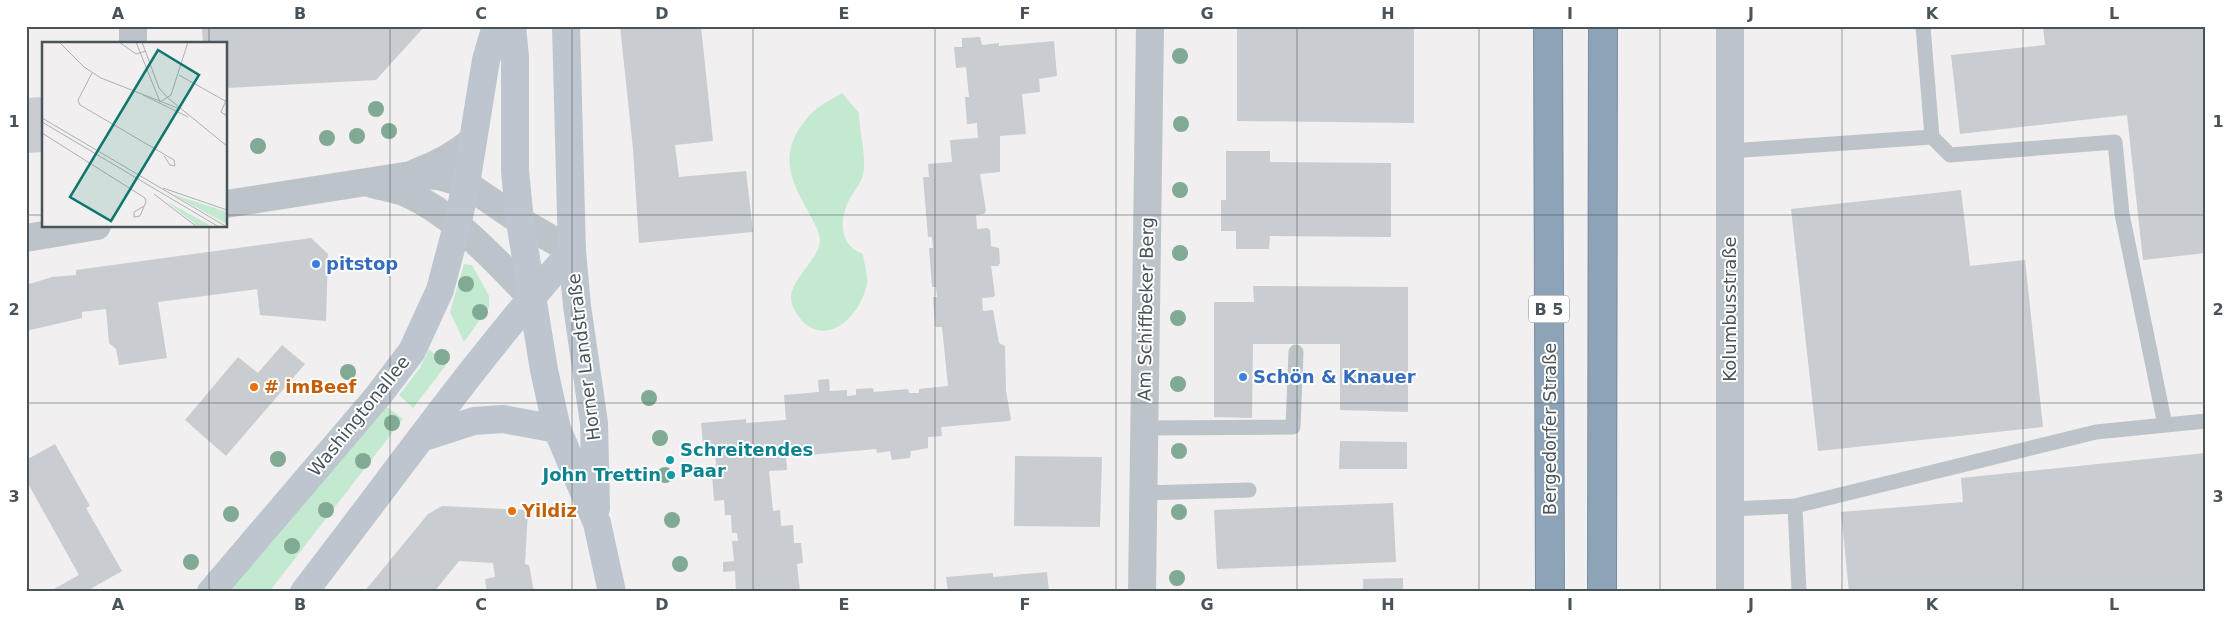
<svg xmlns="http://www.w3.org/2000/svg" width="2232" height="618" font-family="'DejaVu Sans',sans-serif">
  <rect width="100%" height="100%" fill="#f1efef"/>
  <!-- green -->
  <path fill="#c3e9d0" d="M842 93 859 113C859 133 867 156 863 175 861 184 852 193 848 202 839 222 840 246 863 254 864 263 868 275 867 284 859 323 816 354 793 307 783 286 814 265 819 246 823 234 813 222 808 211 788 176 779 151 808 117 816 107 831 100 842 93Z
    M464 264 472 265 489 296V307L464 342 450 312Z
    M429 349 446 365 413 408 399 395 420 368Z
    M387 407 403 419 269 592H227Z"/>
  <!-- building -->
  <path fill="#c9ccd1" d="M202 26H425L376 80 226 88V44H203Z
    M620 26H701L713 141 675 145 679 177 746 171 753 232 639 243 633 149Z
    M1237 26H1414V123L1237 121Z
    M2043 26H2206V253L2143 260 2127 115 1960 134 1951 55 2045 45Z
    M980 37 982 45 999 43V46L1054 41 1057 76 1039 79 1040 92 1022 94 1026 134 1000 136V172L980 174 986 211 984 214 976 215 977 229 987 228 990 230 991 246 999 248 1000 263 998 266H991L995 295 993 297 982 298 983 311 993 310 999 343 1005 346 1006 391 1011 419 1009 421 941 427 942 436 928 437V448L911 451 910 458 892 460 890 451 877 453 876 449 786 457 787 470 769 471 773 511 780 510 781 526 793 525 794 543H801L803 563 797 564 800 592H736L735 571 723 572V562L734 561 732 541H738L737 533H732L731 515H725L724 500 714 501 712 474H717L714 444 703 445 701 423 746 419V423L786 420 784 395 819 392 818 380 829 379 830 391 847 390V396L856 395V389L873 388 874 392 908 389 909 393H919V389L948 386 942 327H935L933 297H937L936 287H932L929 248H933L932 237H928L923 177H929L928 164 952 162 950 140 978 138 977 123 967 124 965 97H969L966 67 956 68 954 47H962V38Z
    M44 97V152L26 153V98Z
    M1226 151H1270V162L1391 163V237L1270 236 1269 249H1236V231H1221V200H1226Z
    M1961 190 1970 266 2025 260 2043 427 1818 451 1791 209Z
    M311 238 328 254 326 321 260 315 257 289 158 302 167 358 119 365 116 349 109 343 106 309 82 312V318L26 331V285L52 277 76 275V270Z
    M1253 286 1408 287V412L1340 410V344H1253L1252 418 1214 417V302H1254Z
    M282 345 305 364 226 456 185 420 238 357 258 373Z
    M1340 441 1407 442V469H1339Z
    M55 444 90 506 86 508 122 571 85 592H56L54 589 79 575 26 480V460Z
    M2206 453V592H1849L1841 512 1963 502 1961 478Z
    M1015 456 1102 457 1100 527 1014 526Z
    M1393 503 1396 562 1217 569 1214 510Z
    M442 506 528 510 525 564 529 565 534 592H487L485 579 495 577 493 563 459 561 434 592H364L428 514Z
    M1047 572 1049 592H948L946 577 993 573V577Z
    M1403 578V592H1363V579Z"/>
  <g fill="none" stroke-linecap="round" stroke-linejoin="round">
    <!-- highway casing -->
    <g stroke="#788ea3" stroke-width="30">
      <path id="highway" d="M1548 26 1550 592
        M1602 592 1603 26"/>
    </g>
    <!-- lane -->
    <path stroke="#bcc4ca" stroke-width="15" d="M1932 137 1950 155 2115 142 2122 214 2165 425
      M1730 151 1932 137 1923 26
      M1144 428 1293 427 1296 352
      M1143 493 1249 490
      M1795 506 1799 592
      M1730 509 1795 506 2096 432 2206 421"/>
    <!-- street -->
    <path stroke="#bcc4ca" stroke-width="28" d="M133 26V44
      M1730 26V592
      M415 173C437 165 455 156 473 140
      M372 184C383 187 395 189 406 193 455 215 494 259 531 297
      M226 204 411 175 439 176 466 184 520 221 572 251
      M26 238 97 226
      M1142 592 1150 26"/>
    <!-- secondary -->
    <path stroke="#bdc6ce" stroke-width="28" d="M512 26 515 57V171L520 221 544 370 557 429 597 523 612 592
      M566 26 572 251 577 306 594 423 596 508
      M421 438 474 421 503 419 557 429
      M211 592 378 396 412 351 440 290 457 226 466 184 486 60 496 26
      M304 592C393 477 476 359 572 251"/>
    <!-- highway -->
    <use href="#highway" stroke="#8da3b7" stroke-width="28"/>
  </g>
  <!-- trees -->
  <g fill="#80aa93">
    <circle cx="1180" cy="56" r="8"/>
    <circle cx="376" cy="109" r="8"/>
    <circle cx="1181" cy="124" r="8"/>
    <circle cx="389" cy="131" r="8"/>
    <circle cx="357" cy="136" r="8"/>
    <circle cx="327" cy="138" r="8"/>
    <circle cx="258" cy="146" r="8"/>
    <circle cx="1180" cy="190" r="8"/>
    <circle cx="1180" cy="253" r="8"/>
    <circle cx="466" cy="284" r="8"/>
    <circle cx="480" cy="312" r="8"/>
    <circle cx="1178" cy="318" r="8"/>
    <circle cx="442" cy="357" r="8"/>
    <circle cx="348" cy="372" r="8"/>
    <circle cx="1178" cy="384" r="8"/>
    <circle cx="649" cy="398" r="8"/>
    <circle cx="392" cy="423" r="8"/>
    <circle cx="660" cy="438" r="8"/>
    <circle cx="1179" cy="451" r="8"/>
    <circle cx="278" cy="459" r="8"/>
    <circle cx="363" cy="461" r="8"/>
    <circle cx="665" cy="475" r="8"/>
    <circle cx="326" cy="510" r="8"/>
    <circle cx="1179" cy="512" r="8"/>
    <circle cx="231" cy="514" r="8"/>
    <circle cx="672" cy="520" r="8"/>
    <circle cx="292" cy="546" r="8"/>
    <circle cx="191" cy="562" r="8"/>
    <circle cx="680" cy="564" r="8"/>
    <circle cx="1177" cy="578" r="8"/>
  </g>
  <!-- grid -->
  <path fill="none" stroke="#49535a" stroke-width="1" stroke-opacity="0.55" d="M209 26V44M390 26V592M572 26V592M753 26V592M935 26V592M1116 26V592M1297 26V592M1479 26V592M1660 26V592M1842 26V592M2023 26V592M26 215H44M226 215H2206M209 226V592M26 403H2206"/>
  <!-- markers -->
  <g fill="#3f7fe0" stroke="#fff" stroke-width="2">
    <circle cx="316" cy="264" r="5"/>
    <circle cx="1243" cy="377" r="5"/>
  </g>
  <g fill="#e8710a" stroke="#fff" stroke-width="2">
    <circle cx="254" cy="387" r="5"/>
    <circle cx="512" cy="511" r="5"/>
  </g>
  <g fill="#0f9aa8" stroke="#fff" stroke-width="2">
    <circle cx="670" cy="460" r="5"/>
    <circle cx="671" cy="475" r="5"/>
  </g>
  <g text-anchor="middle" stroke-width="4" stroke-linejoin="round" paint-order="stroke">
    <!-- shield labels -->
    <rect fill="#fff" stroke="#80878c" stroke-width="1" x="1529" y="295.5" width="40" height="27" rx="4"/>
    <g font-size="16" font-weight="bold" fill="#49535a">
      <text x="1549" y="315">B 5</text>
    </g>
    <!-- shop labels -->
    <g font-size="18" font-weight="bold" fill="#366cbe" stroke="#fff" text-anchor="start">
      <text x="326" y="270">pitstop</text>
      <text x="1253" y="383">Schön &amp; Knauer</text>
    </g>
    <!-- street labels -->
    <g font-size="18" fill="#49535a" stroke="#fff">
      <text transform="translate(1146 309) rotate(-89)" y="6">Am Schiffbeker Berg</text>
      <text transform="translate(1730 309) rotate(-90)" y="6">Kolumbusstraße</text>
      <text transform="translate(584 357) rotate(-97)" y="6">Horner Landstraße</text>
      <text transform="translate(359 416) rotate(-51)" y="6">Washingtonallee</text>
      <text transform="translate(1550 429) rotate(-90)" y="6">Bergedorfer Straße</text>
    </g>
    <!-- food labels -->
    <g font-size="18" font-weight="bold" fill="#c56008" stroke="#fff" text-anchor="start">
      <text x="264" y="393"># imBeef</text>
      <text x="522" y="517">Yildiz</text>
    </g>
    <!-- culture labels -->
    <g font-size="18" font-weight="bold" fill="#0d838f" stroke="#fff" text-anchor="start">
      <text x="680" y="456">Schreitendes<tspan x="680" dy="21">Paar</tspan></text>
      <text x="661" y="481" text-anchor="end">John Trettin</text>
    </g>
  </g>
  <!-- overview -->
  <g transform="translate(42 42)">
    <rect width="185" height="185" fill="#f1efef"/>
    <path d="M130 152 185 170V182ZM124 159 171 185H157Z" fill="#c3e9d0"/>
    <path fill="none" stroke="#aeb1b3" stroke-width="1" d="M17 0 42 25 59 36 138 67M77 0 94 12 104 9M94 0 118 60 129 53 146 0M100 0 117 46 126 56M50 31 36 58 38 63 132 118 133 124 128 123 122 114M137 33 185 60M101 53 146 75M126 56 185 104M185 56 179 70 185 74M0 76 185 185M0 80 177 185M0 91 103 156 104 160 98 174 92 175V170L102 164M121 146 185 168M112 152 155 185"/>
    <path fill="#0f766e" fill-opacity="0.15" stroke="#0f766e" stroke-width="2.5" d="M116 8 157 33 69 179 28 155Z"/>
    <rect width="185" height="185" fill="none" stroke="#49535a" stroke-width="2.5"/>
  </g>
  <!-- border -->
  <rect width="2232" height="618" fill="none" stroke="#ffffff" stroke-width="55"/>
  <rect x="28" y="28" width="2176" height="562" fill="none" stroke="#49535a" stroke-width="2"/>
  <g font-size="16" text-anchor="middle" font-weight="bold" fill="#49535a">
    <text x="118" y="19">A</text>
    <text x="300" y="19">B</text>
    <text x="481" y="19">C</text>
    <text x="662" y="19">D</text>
    <text x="844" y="19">E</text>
    <text x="1025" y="19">F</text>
    <text x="1207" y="19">G</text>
    <text x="1388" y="19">H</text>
    <text x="1570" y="19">I</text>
    <text x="1751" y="19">J</text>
    <text x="1932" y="19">K</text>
    <text x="2114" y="19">L</text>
    <text x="14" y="127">1</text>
    <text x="2218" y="127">1</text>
    <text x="14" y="315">2</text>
    <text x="2218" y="315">2</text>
    <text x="14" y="502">3</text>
    <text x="2218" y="502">3</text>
    <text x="118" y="610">A</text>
    <text x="300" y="610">B</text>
    <text x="481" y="610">C</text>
    <text x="662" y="610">D</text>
    <text x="844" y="610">E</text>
    <text x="1025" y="610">F</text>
    <text x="1207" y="610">G</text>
    <text x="1388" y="610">H</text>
    <text x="1570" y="610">I</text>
    <text x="1751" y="610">J</text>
    <text x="1932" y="610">K</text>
    <text x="2114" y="610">L</text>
  </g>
</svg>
